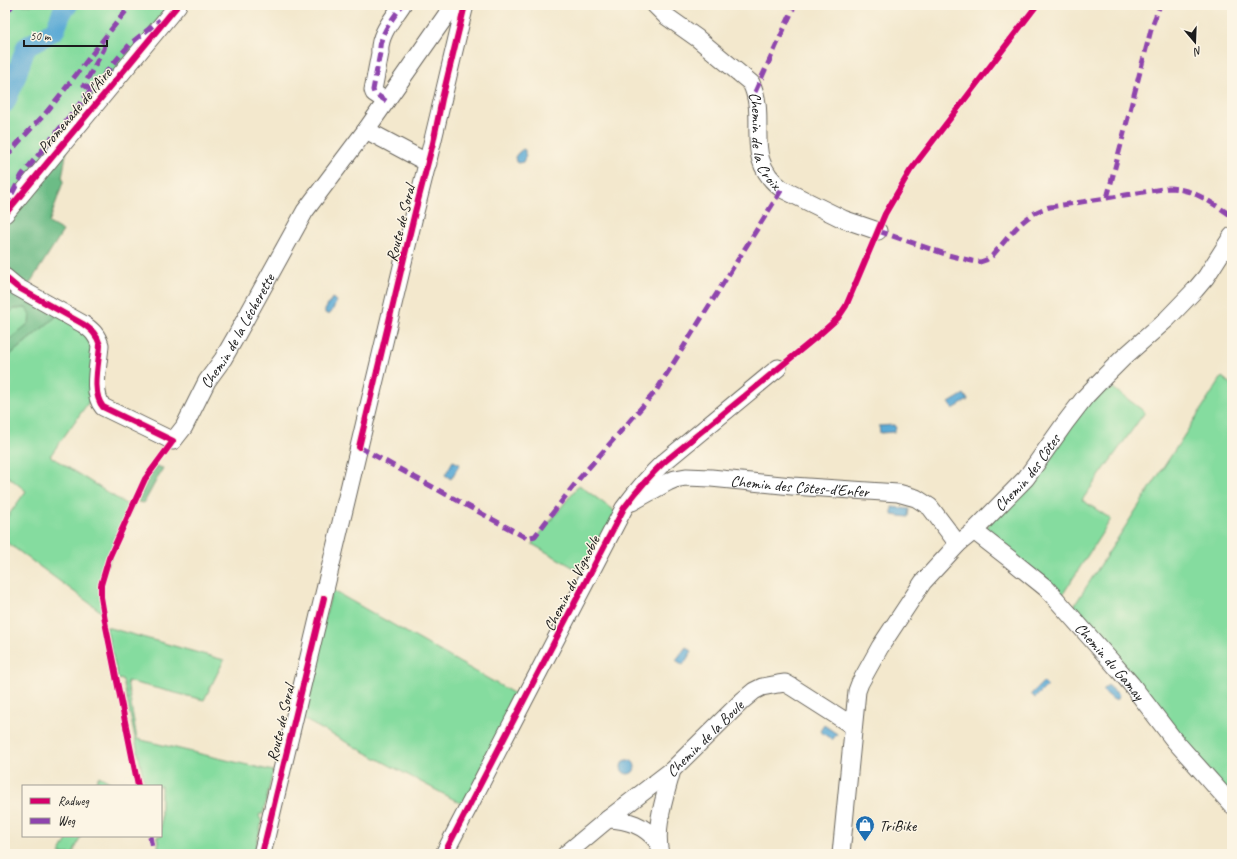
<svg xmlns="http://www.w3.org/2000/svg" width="1237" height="859" font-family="Caveat,sans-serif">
  <rect width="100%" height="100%" fill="#fcf5e5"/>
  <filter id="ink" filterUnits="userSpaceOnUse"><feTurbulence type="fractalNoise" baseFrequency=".025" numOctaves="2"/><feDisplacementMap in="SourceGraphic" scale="8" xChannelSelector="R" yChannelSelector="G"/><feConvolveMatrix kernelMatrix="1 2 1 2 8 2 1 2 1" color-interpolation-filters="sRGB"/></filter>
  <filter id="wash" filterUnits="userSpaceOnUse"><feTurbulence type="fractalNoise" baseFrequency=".012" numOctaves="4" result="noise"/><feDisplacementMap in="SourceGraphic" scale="16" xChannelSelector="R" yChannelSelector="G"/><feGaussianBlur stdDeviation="0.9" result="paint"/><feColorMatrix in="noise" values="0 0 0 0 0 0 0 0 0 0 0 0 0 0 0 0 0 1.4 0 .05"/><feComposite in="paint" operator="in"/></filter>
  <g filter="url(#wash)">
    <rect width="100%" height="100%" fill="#f3e8cd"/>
    <!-- green -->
    <path fill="#85dc9f" stroke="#507c5e" d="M13 5H174L5 210V13Z
      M27 308 30 314V323L5 343V318L14 309Z
      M58 315 94 338 93 396 50 456 132 508 104 572 101 585 103 613 5 541V520L26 491 5 474V359Z
      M1222 377 1232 385V798L1072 609Z
      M1105 382 1145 412 1082 500 1111 519 1061 597 985 529Z
      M579 485 617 513 585 574 532 544Z
      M332 590 522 698 466 806 301 718Z
      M106 627 224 660 204 700 127 681 137 739 273 771 263 814H260L259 816 262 822 254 854H153L152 851 159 849 157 836H161V786H145L123 680 118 679Z
      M99 776 117 786H94Z
      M69 836H81L73 854H59Z"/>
    <!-- forest -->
    <path fill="#6cbc86" stroke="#446c51" d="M68 143 62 178 64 179 49 223 63 231 23 294 58 315 5 359V343L29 323 30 314 26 308 14 309 5 318V220Z
      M156 466 163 468 144 503 138 502 147 480Z"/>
    <!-- water -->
    <path fill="#5baad5" stroke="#3c6378" d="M523 149 525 150V154L526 155 523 162 518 163 516 162 515 157 518 153Z
      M332 298 337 301 331 313H330L329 315 325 313V310Z
      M964 394 968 400 953 409 949 403Z
      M894 425 896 428 894 432 880 433 879 426Z
      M453 461 460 464 451 479 445 475Z
      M892 507 909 509 908 517 892 515Z
      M686 647 692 651 683 665 676 660Z
      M1043 682 1047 686 1035 698 1031 694Z
      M1108 685 1119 695 1117 699 1114 700 1102 690Z
      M824 725 837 734 832 740 820 731Z
      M621 767a7 7 0 1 1 14 0a7 7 0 1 1-14 0Z"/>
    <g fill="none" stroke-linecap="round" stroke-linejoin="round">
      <!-- river -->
      <path stroke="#5baad5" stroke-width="20" d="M5 103 14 82 26 47 55 30 62 12 68 5"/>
    </g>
  </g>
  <g filter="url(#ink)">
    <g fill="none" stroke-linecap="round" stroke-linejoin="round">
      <!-- minor casing -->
      <g stroke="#67635a" stroke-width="19">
        <g id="minor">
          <path id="s1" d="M655 5 666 16 697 38 751 83C769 120 741 158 782 189L843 219 878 231"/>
          <path d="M386 101 374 93 373 90 380 53C378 35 393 19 402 5"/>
          <path d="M366 130 428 163"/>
          <path d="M5 214 178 5"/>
          <path id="s2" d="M5 277 17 287 83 324C92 330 97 335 100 345 99 363 91 393 103 407L173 441 184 427 207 381 223 359 235 338 305 211 366 130 452 7"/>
          <path id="s3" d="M632 502 668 482 675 479 686 477 711 478 792 486 898 493 916 498 930 507 958 544"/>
          <path id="s4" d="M974 531 1010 559 1046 588 1111 661 1131 684 1174 740 1232 805"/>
          <path d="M608 819C628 820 644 825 657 841"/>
          <path d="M262 854 415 212C433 143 448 74 465 5"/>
          <path d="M444 854 624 508C636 492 648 477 663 463L778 368"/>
          <path id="s5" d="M566 854 608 819 672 770 742 701 754 691 762 687 778 684 785 683 792 687 853 726"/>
          <path d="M660 854C654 826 665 797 672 770"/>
          <path id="s6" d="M841 854 857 691 860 683 880 647 923 582 958 544 974 531 1026 478 1065 423 1085 397 1105 376 1123 358 1167 319 1195 290 1206 277 1232 236"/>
        </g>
      </g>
      <!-- minor -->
      <use href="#minor" stroke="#fff" stroke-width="17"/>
      <!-- quiet -->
      <path stroke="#8e44ad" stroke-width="5" stroke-dasharray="10 5" stroke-linecap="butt" d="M5 13 13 5
        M91 90 84 85 104 49 106 39
        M755 92 795 5
        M386 101 374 93 373 90 380 53C378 35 393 19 402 5
        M5 158C17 143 31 129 44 115 74 79 101 41 131 5
        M1107 198 1152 26 1160 5
        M5 207 22 175 91 90 130 44 160 20
        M878 231 948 255 972 261 980 262 986 260 992 256C1009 237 1024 213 1050 207L1169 188C1194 189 1212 203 1232 216
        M359 447 523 536 527 538 535 536 578 480 656 391 782 189
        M150 836 153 854"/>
      <!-- cycleway casing -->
      <g stroke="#fcf5e5" stroke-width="8">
        <path id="cycleway" d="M5 214 178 5
          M5 277 17 287 83 324C92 330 97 335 100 345 99 363 91 393 103 407L173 441 145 479 109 558 101 585V597L106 627 138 786
          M359 447 415 212 433 143 442 99 465 5
          M262 854 324 598
          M444 854 624 508C636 492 648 477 663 463L819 335 838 318 846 306 885 214 910 171 1037 5"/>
      </g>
      <!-- cycleway -->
      <use href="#cycleway" stroke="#d6006c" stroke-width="6"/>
    </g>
  </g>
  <!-- icons -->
  <defs>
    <g id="shop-pin" transform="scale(1)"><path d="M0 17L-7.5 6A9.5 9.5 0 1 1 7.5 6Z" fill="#1f6fb2" stroke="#fcf5e5"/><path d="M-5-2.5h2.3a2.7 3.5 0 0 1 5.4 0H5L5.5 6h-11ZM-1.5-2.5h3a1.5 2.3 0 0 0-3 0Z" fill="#fff"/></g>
  </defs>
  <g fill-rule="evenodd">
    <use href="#shop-pin" x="865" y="825"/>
  </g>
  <g text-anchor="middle" stroke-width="3" stroke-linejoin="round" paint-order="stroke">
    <!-- street labels -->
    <g font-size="16" fill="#1c1c1c" stroke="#fcf5e5">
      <text transform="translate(74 110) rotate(-50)" y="6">Promenade de l'Aire</text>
      <text dy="6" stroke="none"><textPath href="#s1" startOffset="184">Chemin de la Croix</textPath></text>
      <text transform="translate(400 223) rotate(-76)" y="6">Route de Soral</text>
      <text dy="6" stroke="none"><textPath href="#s2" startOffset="388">Chemin de la Lécherette</textPath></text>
      <text dy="6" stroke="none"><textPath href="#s6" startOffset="443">Chemin des Côtes</textPath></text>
      <text dy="6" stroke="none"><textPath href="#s3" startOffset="174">Chemin des Côtes-d'Enfer</textPath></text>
      <text transform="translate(571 583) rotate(-63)" y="6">Chemin du Vignoble</text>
      <text dy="6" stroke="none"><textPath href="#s4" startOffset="189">Chemin du Gamay</textPath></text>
      <text transform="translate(280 723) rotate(-77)" y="6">Route de Soral</text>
      <text dy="6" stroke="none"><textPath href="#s5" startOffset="181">Chemin de la Boule</textPath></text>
    </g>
    <!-- poi labels -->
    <g font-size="16" fill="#1c1c1c" stroke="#fcf5e5" text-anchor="start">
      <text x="879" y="831">TriBike</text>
    </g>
  </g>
  <!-- margin -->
  <rect width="1237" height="859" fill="none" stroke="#fcf5e5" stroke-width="20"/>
  <!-- legend -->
  <rect x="22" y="785" width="140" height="52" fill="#fcf5e5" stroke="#a29e95"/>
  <rect x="30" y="798" width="20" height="6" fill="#d6006c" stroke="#a29e95"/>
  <text x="58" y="805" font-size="12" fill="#1c1c1c">Radweg</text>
  <rect x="30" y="818" width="20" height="6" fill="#8e44ad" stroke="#a29e95"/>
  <text x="58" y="825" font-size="12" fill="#1c1c1c">Weg</text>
  <!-- north arrow -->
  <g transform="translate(1195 42) rotate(161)" stroke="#fcf5e5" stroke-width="3" paint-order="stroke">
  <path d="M0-3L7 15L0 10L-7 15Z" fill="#1c1c1c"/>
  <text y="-6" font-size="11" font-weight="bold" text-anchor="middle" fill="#1c1c1c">N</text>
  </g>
  <!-- scale -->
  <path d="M24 40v6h83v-6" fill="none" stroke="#1c1c1c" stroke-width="2"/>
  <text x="30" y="40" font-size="12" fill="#1c1c1c" stroke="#fcf5e5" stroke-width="3" paint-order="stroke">50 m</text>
</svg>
